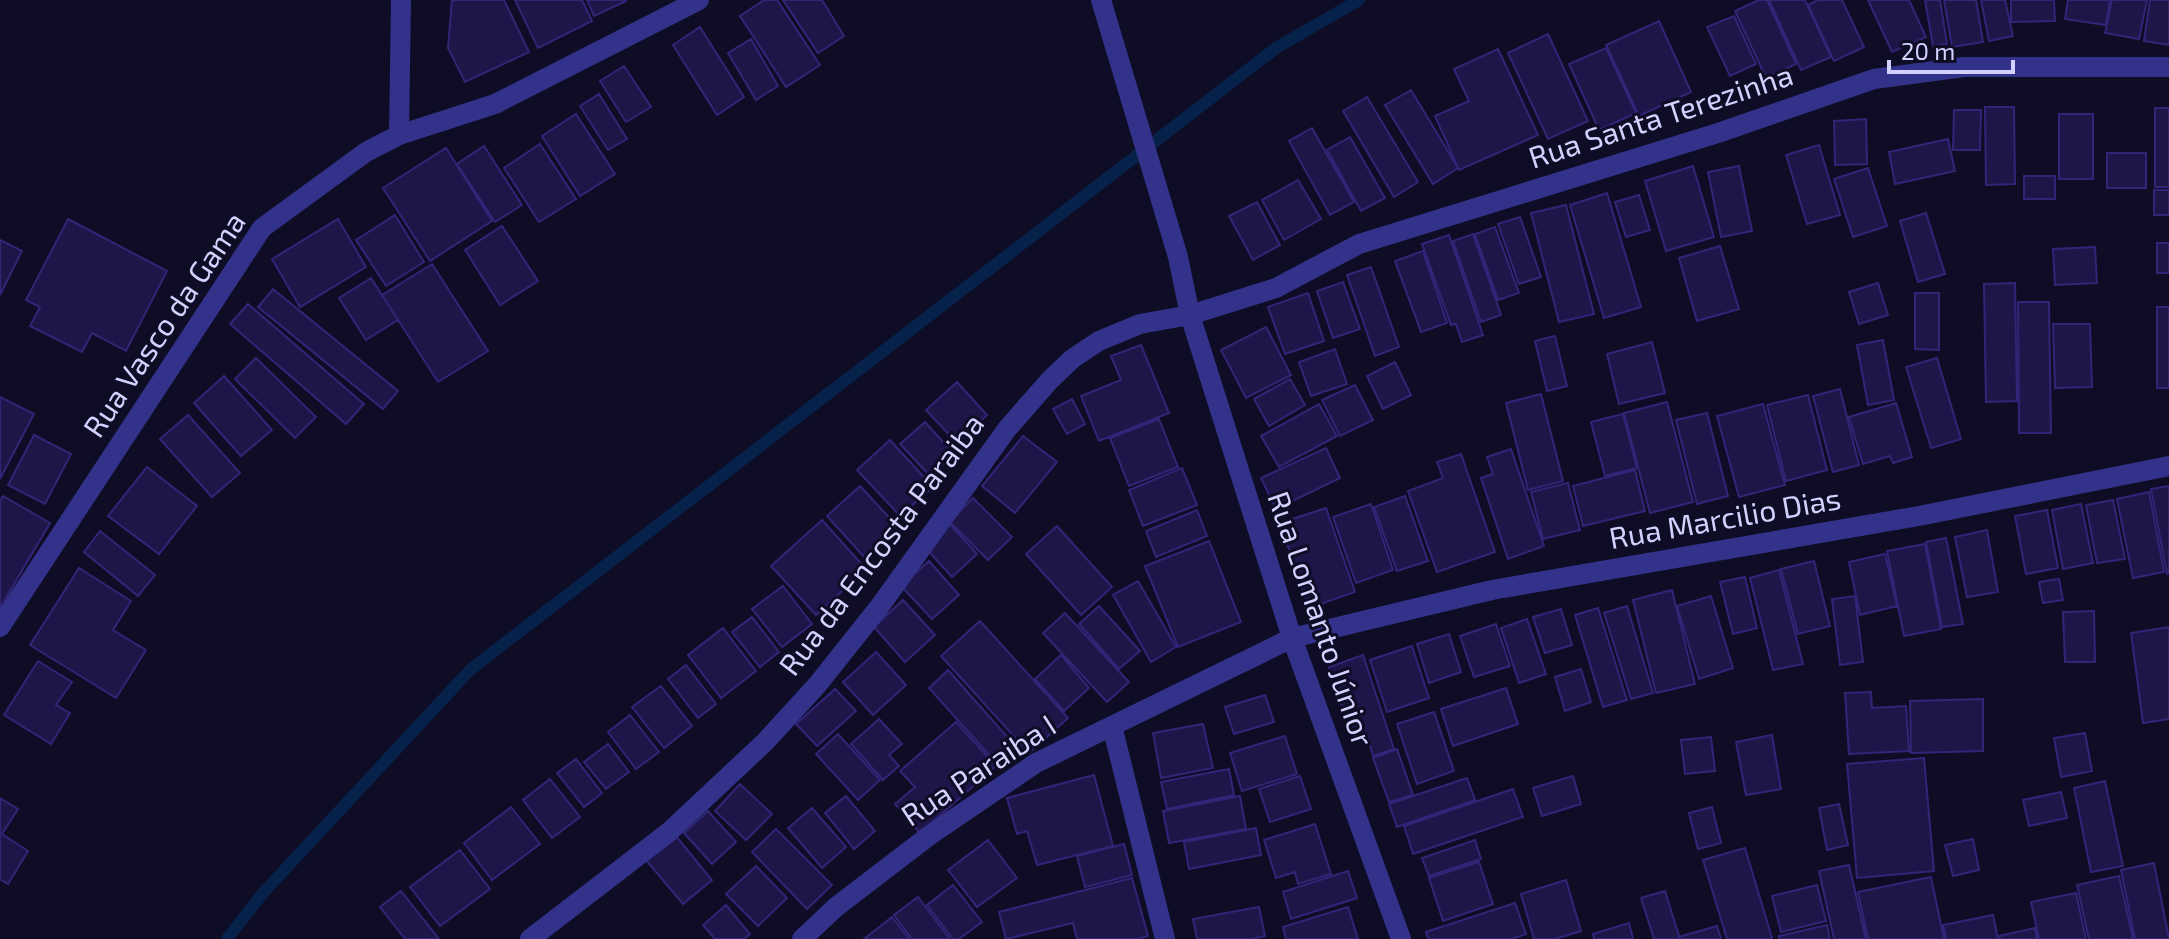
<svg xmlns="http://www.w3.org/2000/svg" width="2169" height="939" font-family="'Exo 2',sans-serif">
  <rect width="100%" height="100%" fill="#0f0c26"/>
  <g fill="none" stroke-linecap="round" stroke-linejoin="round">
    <!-- stream -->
    <path stroke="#06224a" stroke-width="12" d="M227 939 263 893 470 670 1276 48 1359 0"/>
  </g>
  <!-- building -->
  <path fill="#1e1649" stroke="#322577" stroke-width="2" d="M452 0H504L529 52 465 82 448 48Z
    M515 0H582L592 21 538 48Z
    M587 0H626V1L594 16Z
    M764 0H777L820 65 786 87 740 16Z
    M783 0H822L844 36 818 53Z
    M1759 0H1767L1796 64 1766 78 1735 11Z
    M1769 0H1805L1831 57 1801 70Z
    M1818 0H1842L1864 47 1834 61 1808 5Z
    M1868 0H1909L1926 37 1892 52Z
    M1925 0H1940L1947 44 1933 46Z
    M1944 0H1976L1983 42 1952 47Z
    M1981 0H2005L2013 36 1989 41Z
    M2011 0H2054L2055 21 2011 22Z
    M2068 0H2110L2106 25 2065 19Z
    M2112 0H2147L2139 39 2105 33Z
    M2150 0H2169V45L2144 41Z
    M1734 16 1756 64 1730 76 1707 27Z
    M1659 21 1691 92 1639 116 1606 45Z
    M700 27 744 97 717 115 673 45Z
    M1548 34 1588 121 1548 139 1508 53Z
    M751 39 778 86 756 100 728 53Z
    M1606 48 1636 113 1599 130 1569 64Z
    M1498 49 1538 135 1459 170 1435 116 1469 101 1454 69Z
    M624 66 651 107 626 122 600 81Z
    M1411 90 1458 168 1433 184 1385 105Z
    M599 94 627 139 608 150 580 106Z
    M1367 97 1418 182 1394 197 1343 111Z
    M1985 107H2014L2015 184 1986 185Z
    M2155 108H2169V187H2155Z
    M1954 110H1981L1980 150H1953Z
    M576 114 615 174 580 196 542 136Z
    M2059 114H2093V179H2059Z
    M1866 119 1867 164 1835 165 1834 121Z
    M1312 128 1354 202 1330 215 1289 141Z
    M1350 137 1385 198 1361 211 1327 150Z
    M1948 139 1955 171 1895 184 1889 152Z
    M540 144 576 199 539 222 504 168Z
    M1819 145 1840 215 1807 224 1786 155Z
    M484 146 522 205 495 222 457 164Z
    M446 148 492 221 430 261 383 188Z
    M2107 153H2146V188H2107Z
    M1693 166 1714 237 1666 251 1645 181Z
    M1739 166 1752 231 1721 237 1708 172Z
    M1868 168 1887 226 1853 237 1834 179Z
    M2024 176H2055V199H2024Z
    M1298 180 1321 219 1284 240 1262 200Z
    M2154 190H2169V215H2154Z
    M1607 193 1641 307 1604 318 1570 205Z
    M1639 195 1650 230 1626 237 1615 202Z
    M1257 202 1280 245 1253 260 1229 216Z
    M1566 205 1594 314 1559 322 1531 213Z
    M1926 213 1945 274 1918 282 1900 221Z
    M395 215 424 262 386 286 356 240Z
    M1520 217 1541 277 1519 284 1498 224Z
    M68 219 167 271 126 351 92 333 82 352 30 326 40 307 26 300Z
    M338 219 366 267 300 307 272 259Z
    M502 226 538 281 500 305 465 250Z
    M1495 227 1519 293 1498 300 1475 234Z
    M1473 234 1501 315 1481 322 1453 241Z
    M1449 235 1483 335 1462 342 1456 324 1451 325 1422 244Z
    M0 240 22 251 0 295Z
    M2157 243H2169V273H2157Z
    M1720 246 1739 309 1697 321 1679 258Z
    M2095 247 2097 283 2055 285 2053 249Z
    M1423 251 1447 323 1421 332 1395 261Z
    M432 264 488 351 438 382 382 295Z
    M1371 267 1399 347 1375 356 1347 275Z
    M371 278 398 320 366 340 339 298Z
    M1343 282 1360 329 1333 338 1317 291Z
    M1878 283 1888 315 1859 324 1849 292Z
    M2015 283 2017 401 1986 402 1984 284Z
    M273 289 398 391 383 409 258 307Z
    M1308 293 1324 341 1285 354 1268 307Z
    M1915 293H1939V350L1915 349Z
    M2018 302H2049L2051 433H2019Z
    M248 304 364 404 346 424 230 324Z
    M2157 307H2169V388H2157Z
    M2053 324H2090L2092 387 2055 388Z
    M1266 327 1291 375 1246 398 1221 350Z
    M1555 336 1567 386 1547 391 1535 341Z
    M1883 340 1894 400 1868 405 1857 345Z
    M1652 342 1665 393 1619 404 1607 354Z
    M1141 345 1169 413 1099 441 1081 396 1121 380 1111 356Z
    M1335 349 1347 384 1311 396 1299 362Z
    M256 358 316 417 295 438 235 379Z
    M1937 358 1961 439 1931 448 1906 367Z
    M1395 362 1411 395 1383 409 1367 376Z
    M224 376 272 430 241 456 194 403Z
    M1290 379 1305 405 1269 426 1254 399Z
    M957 382 987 415 957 443 926 410Z
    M1355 385 1373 420 1340 436 1322 400Z
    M1840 389 1859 465 1833 472 1813 396Z
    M1541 394 1563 481 1528 490 1506 403Z
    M1808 395 1827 470 1786 481 1767 405Z
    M0 397 34 414 0 479Z
    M1072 399 1085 424 1067 434 1053 409Z
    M1667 402 1693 502 1650 513 1624 413Z
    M1896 403 1912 457 1893 463 1890 456 1863 464 1849 417Z
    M1319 404 1337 436 1279 467 1261 436Z
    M1763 404 1785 485 1739 497 1717 416Z
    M1707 413 1728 496 1697 504 1676 420Z
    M1623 414 1637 468 1605 476 1591 422Z
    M188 415 240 473 212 497 160 439Z
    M1159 419 1178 467 1129 486 1110 438Z
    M925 422 954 454 930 476 900 444Z
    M34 435 71 454 45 504 8 485Z
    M1023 436 1057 462 1015 513 982 486Z
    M890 440 933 487 900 516 857 470Z
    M1326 448 1340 478 1276 509 1261 478Z
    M1511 449 1544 546 1508 559 1481 478 1493 474 1487 457Z
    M1461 454 1495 552 1437 572 1408 491 1443 478 1437 462Z
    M147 467 197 506 159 554 108 516Z
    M1182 468 1197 505 1143 526 1129 490Z
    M1635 470 1645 511 1583 526 1573 486Z
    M1568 483 1580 530 1543 539 1531 492Z
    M860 486 899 528 866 559 827 516Z
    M2169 486V573L2167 574 2151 489Z
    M2149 492 2164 572 2133 578 2117 499Z
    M3 496 50 523 0 608V501Z
    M1405 496 1428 561 1397 571 1374 507Z
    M973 498 1012 537 988 560 950 522Z
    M2113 500 2125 559 2097 563 2086 505Z
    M1371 504 1393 570 1356 583 1333 517Z
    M2081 504 2093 563 2063 569 2052 510Z
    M1326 508 1355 592 1309 608 1280 523Z
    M1197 510 1207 536 1156 557 1146 531Z
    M2047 510 2058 568 2026 574 2015 516Z
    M822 520 866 569 816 615 771 566Z
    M949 523 977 554 952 577 924 546Z
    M1057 526 1112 587 1081 615 1026 554Z
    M1987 530 1998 592 1967 597 1955 537Z
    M100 531 155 575 138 596 84 552Z
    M1946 538 1963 624 1942 627 1926 542Z
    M1209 541 1241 622 1178 647 1145 566Z
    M1925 544 1941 629 1904 636 1887 551Z
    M1885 554 1897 606 1860 615 1849 562Z
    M929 561 959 595 932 619 901 586Z
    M1814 561 1830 626 1798 634 1781 569Z
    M79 568 131 601 113 630 146 650 116 698 30 645Z
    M1779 570 1803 664 1773 670 1750 578Z
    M1745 577 1757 628 1733 634 1720 582Z
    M2059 579 2063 600 2043 603 2039 582Z
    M1138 581 1176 647 1151 662 1113 595Z
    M783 586 812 624 782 647 752 609Z
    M1672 590 1695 684 1656 693 1633 600Z
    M1711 596 1733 668 1699 679 1677 606Z
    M1855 596 1863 662 1840 665 1832 599Z
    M903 600 935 635 905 662 874 627Z
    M1099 606 1140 651 1119 669 1079 624Z
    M1627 606 1653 693 1631 699 1604 613Z
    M1598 608 1627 700 1603 707 1575 615Z
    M1561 609 1572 645 1545 653 1533 617Z
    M2094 611 2095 662H2065L2063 612Z
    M1065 613 1129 682 1107 702 1043 633Z
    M752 617 779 652 760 667 732 632Z
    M1527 619 1546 674 1519 683 1501 628Z
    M980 621 1068 718 1029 753 941 656Z
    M1496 624 1510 666 1474 677 1460 636Z
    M2169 627V719L2143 723 2131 633Z
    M723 628 756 671 721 698 688 655Z
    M1449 634 1461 672 1429 683 1417 644Z
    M1412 646 1429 698 1387 712 1370 660Z
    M876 652 906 685 873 715 843 682Z
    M1061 655 1089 688 1064 711 1035 679Z
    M1363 655 1394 749 1373 756 1367 736 1353 740 1329 667Z
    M38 661 72 682 56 705 70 713 51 744 4 715Z
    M686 665 716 704 698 718 668 679Z
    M1581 669 1591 702 1565 711 1555 677Z
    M948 670 1018 749 999 766 929 688Z
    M661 686 692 726 664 748 632 707Z
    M1506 688 1518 724 1453 746 1441 709Z
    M835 689 856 711 817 746 796 724Z
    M1871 692 1872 708 1906 706 1909 751 1849 754 1845 693Z
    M1265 695 1274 722 1234 734 1225 707Z
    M1983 699V751L1911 753 1910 701Z
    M1434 712 1454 771 1417 784 1397 724Z
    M630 715 659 752 636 769 608 732Z
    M879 719 902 744 889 755 899 766 883 780 851 744Z
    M956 722 996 766 920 833 895 804 915 787 900 771Z
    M1203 724 1213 768 1161 778 1153 733Z
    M2085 733 2092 771 2061 777 2054 738Z
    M838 734 880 780 858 800 816 754Z
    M1772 735 1781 789 1746 795 1736 742Z
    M1285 736 1297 774 1242 791 1230 753Z
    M1711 737 1715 771 1685 774 1681 740Z
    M608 744 629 772 606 789 584 762Z
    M1397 749 1413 795 1389 802 1373 758Z
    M1924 758 1934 871 1857 878 1847 764Z
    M576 759 602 793 584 807 557 773Z
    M1229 769 1234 795 1167 809 1161 782Z
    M1094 775 1113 846 1037 865 1027 831 1017 834 1007 798Z
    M1300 776 1311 809 1270 822 1259 789Z
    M1573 776 1581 804 1542 816 1533 788Z
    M1467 778 1475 800 1397 827 1389 804Z
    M550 779 580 817 552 838 523 800Z
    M2105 781 2123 866 2091 872 2074 788Z
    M740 784 772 814 746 840 715 811Z
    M1513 789 1523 817 1413 854 1404 826Z
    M2061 792 2067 818 2029 826 2023 800Z
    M846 796 875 831 854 849 825 813Z
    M1240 796 1246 829 1169 843 1163 811Z
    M0 798 18 809 2 834 28 851 8 884 0 879Z
    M1839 804 1848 845 1827 850 1819 808Z
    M511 807 540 844 492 880 464 843Z
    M1712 807 1721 843 1698 849 1689 813Z
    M812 808 846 847 822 868 788 828Z
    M708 811 736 842 712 864 684 833Z
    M1315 824 1331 874 1298 884 1295 872 1276 878 1264 840Z
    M1256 828 1261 855 1189 869 1184 842Z
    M776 829 832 885 807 909 752 852Z
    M675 835 712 880 683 904 646 860Z
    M1973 839 1979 870 1953 876 1945 845Z
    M988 840 1017 878 977 907 948 870Z
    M1475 840 1481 859 1429 876 1422 858Z
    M1124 844 1132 875 1085 887 1077 856Z
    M1745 848 1772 938 1770 939H1727L1703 860Z
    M460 850 490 889 440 926 410 887Z
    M1479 862 1493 904 1443 921 1429 878Z
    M2154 863 2169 939H2135L2121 870Z
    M1849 865 1866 939H1834L1819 871Z
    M756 866 787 898 758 926 726 894Z
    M1348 871 1357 898 1291 919 1283 892Z
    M2119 876 2133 939H2089L2077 885Z
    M1931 877 1944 939H1868L1858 892Z
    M1132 878 1148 936 1138 939H1077L1073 923 1006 939 999 912Z
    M1566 880 1581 931 1555 939H1534L1521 894Z
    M953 885 982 922 959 939H953L927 905Z
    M1817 885 1826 921 1781 932 1772 896Z
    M401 891 439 939H405L380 907Z
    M1665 891 1680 939H1654L1641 898Z
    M2076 893 2086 939H2039L2031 902Z
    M918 897 950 939H912L894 915Z
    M1515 903 1526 934 1512 939H1428L1426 932Z
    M726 905 750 934 744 939H715L703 925Z
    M1259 907 1265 936 1252 939H1197L1193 919Z
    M1348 907 1358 939H1286L1283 927Z
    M1993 915 1998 939H1946L1943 925Z
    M892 917 909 939H864Z
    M1629 923 1633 939H1594L1593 934Z
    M1827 925 1830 939H1779V936Z
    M1717 926 1721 939H1680L1679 937Z
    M2035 928 2037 939H2000L1999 936Z"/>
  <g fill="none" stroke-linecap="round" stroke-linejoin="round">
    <!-- minor -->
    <path stroke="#32328a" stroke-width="20" d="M1101 0 1178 257 1190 315 1292 638 1401 939
      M399 135 401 0
      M0 627 262 228 366 152 399 135 495 104 699 0
      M1112 726 1165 939
      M530 939 669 832 765 742 818 684 880 606 1007 429 1050 380 1072 359 1099 341 1140 324 1190 315 1276 288 1359 244 1718 133 1874 79 1964 67H2169
      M802 939 836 907 930 835 1036 763 1292 638 1492 590 1919 516 2169 466"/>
  </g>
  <g text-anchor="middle" stroke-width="6" stroke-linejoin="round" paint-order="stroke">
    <!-- street labels -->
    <g font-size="30" fill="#d4d1ff" stroke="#0f0c26">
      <text transform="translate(1661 117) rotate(-18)" y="10">Rua Santa Terezinha</text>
      <text transform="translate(165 325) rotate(-56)" y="10">Rua Vasco da Gama</text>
      <text transform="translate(1725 519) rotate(-10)" y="10">Rua Marcilio Dias</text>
      <text transform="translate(882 545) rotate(-53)" y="10">Rua da Encosta Paraiba</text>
      <text transform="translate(1320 619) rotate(71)" y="10">Rua Lomanto Júnior</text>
      <text transform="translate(979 771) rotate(-33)" y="10">Rua Paraiba I</text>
    </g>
  </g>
  <!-- scale -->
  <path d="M1889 60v12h124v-12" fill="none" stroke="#d4d1ff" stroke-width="4"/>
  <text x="1901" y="60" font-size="24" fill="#d4d1ff" stroke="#0f0c26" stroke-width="6" paint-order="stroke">20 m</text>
</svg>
